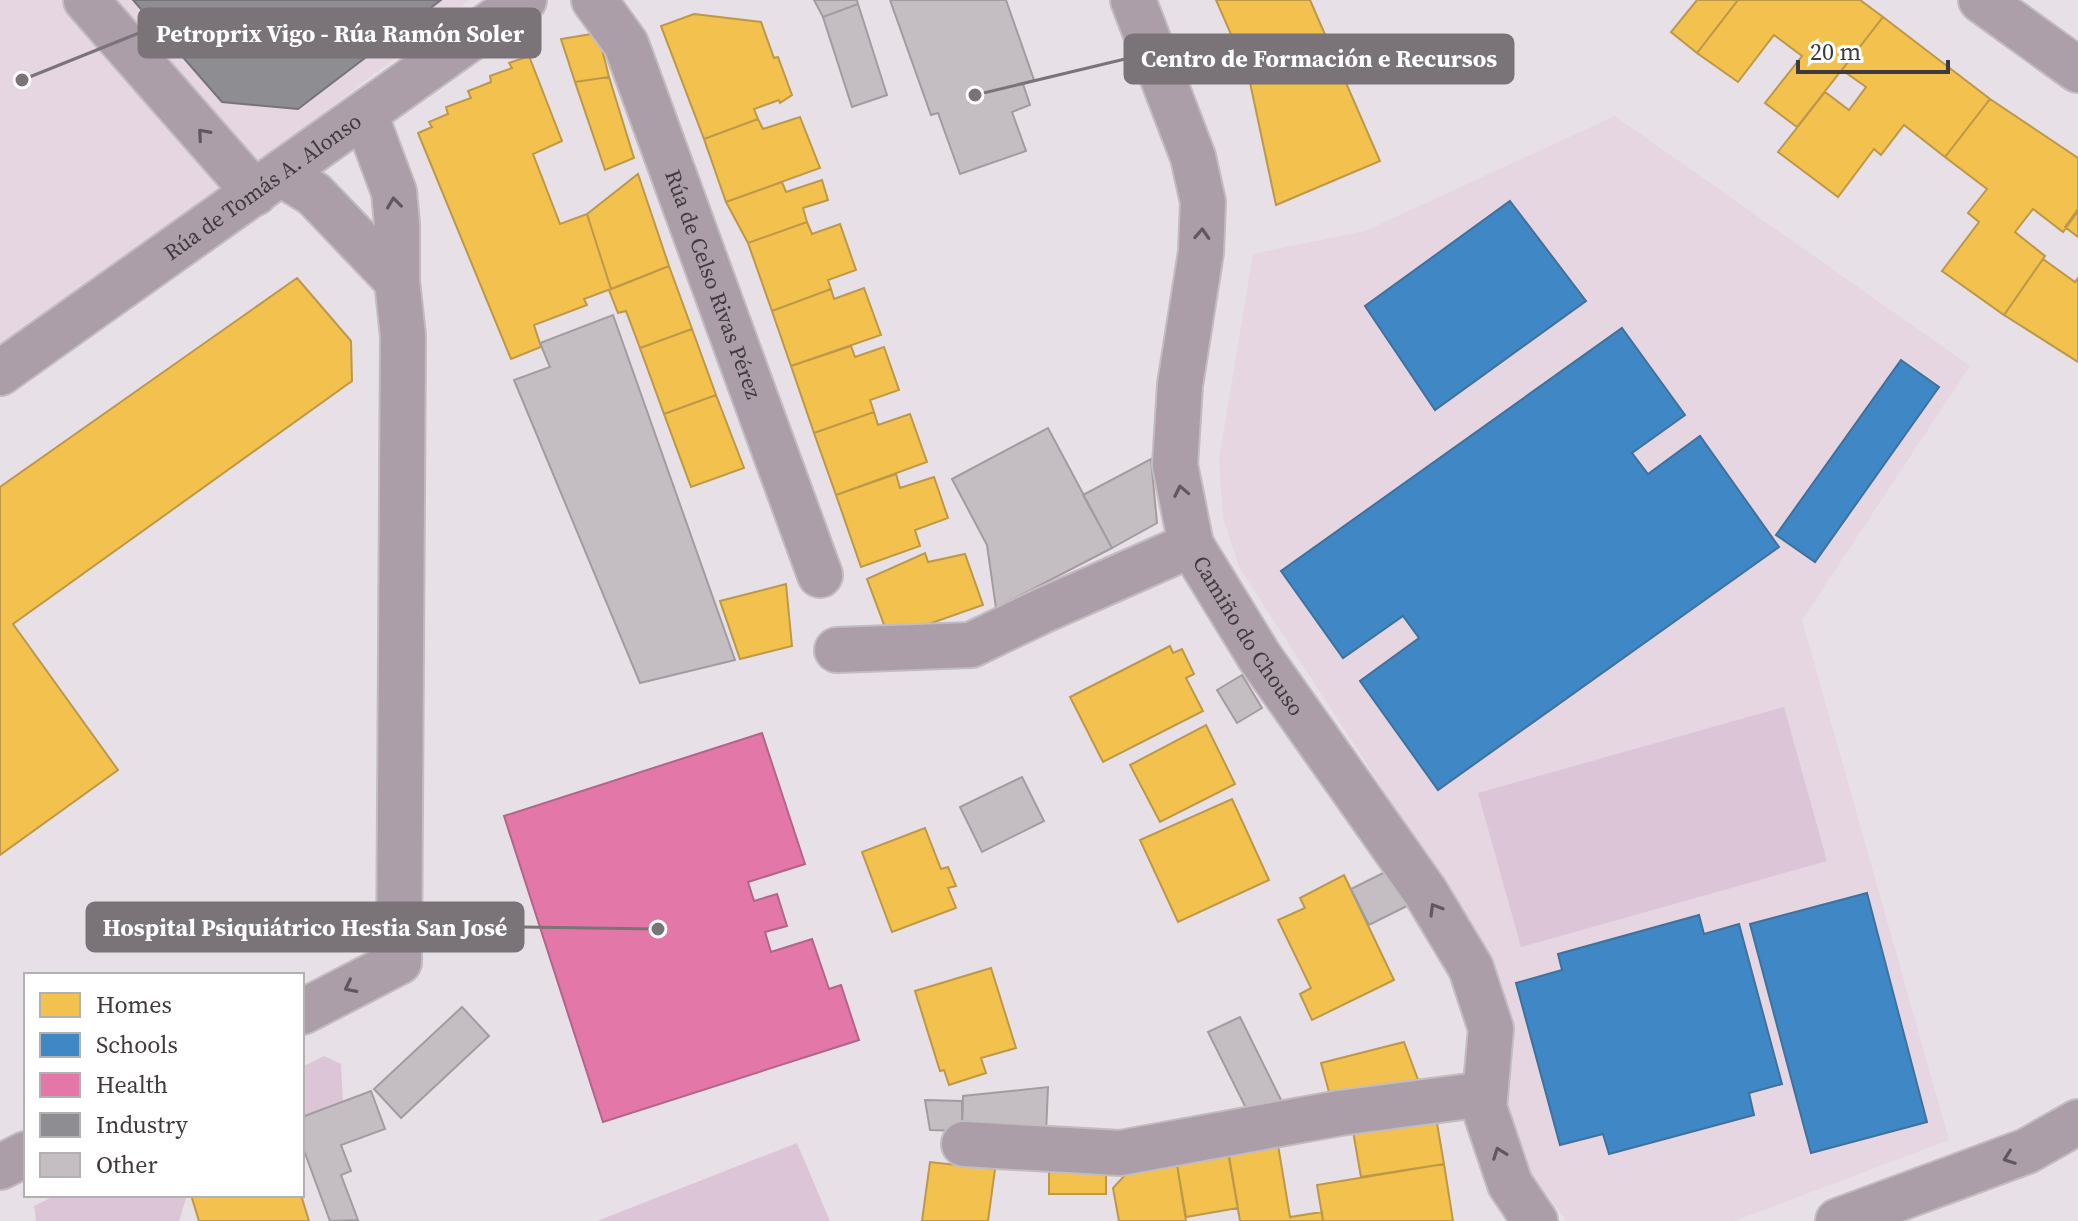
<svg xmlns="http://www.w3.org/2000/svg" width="2078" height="1221" font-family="'Source Serif 4',serif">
  <rect width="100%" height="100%" fill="#e7e0e6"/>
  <!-- built -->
  <path fill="#e5d6e2" d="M0 0H469L234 183 0 347Z
    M1615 116 1970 366 1802 620 1949 1140 1734 1221H1567L1510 1146 1507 1110 1515 1039 1494 960 1239 567 1223 518 1219 460 1253 254 1365 231Z"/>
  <!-- green -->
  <path fill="#ddc5d8" d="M1784 707 1827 861 1521 947 1478 793Z
    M324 1056 341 1064 343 1101 302 1117V1067Z
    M797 1143 830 1221H597Z
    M56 1195H187L179 1221H36L34 1206Z"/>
  <!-- homes -->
  <path fill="#f2c14e" stroke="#bd9849" stroke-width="2" d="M1216 0H1310L1380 161 1276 205 1248 73Z
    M1697 0H1738L1697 53 1671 32Z
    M1738 0H1860L1883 17 1797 127 1765 103 1802 56 1774 35 1738 82 1697 53Z
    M694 14 761 22 774 58 778 57 792 95 780 103 779 100 754 109 758 119 704 139 661 26Z
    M1883 17 1990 99 1945 157 1904 125 1881 155 1874 149 1838 197 1778 152 1825 92 1849 110 1866 87 1842 70Z
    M598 33 609 77 575 82 561 39Z
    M529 56 562 141 533 154 560 224 587 214 611 289 584 299 587 305 534 325 541 347 511 359 418 133 432 127 429 122 448 114 446 107 471 98 468 91 491 82 490 76 512 68 509 63Z
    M609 77 634 158 605 170 575 82Z
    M1990 99 2078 158V211L2063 232 2033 209 2015 232 2045 256 2004 315 1942 271 1979 222 1968 213 1987 189 1945 157Z
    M800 117 820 168 726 202 704 139 758 119 763 129Z
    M638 174 669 266 611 289 587 214Z
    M822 180 828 200 803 208 807 222 748 243 726 202 782 182 786 192Z
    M2078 209V237L2065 227Z
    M807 222 812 234 840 224 856 270 828 280 831 289 772 311 748 243Z
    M2043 259 2075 282 2078 278V362L2004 315Z
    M669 266 692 329 640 348 626 311 618 313 609 290Z
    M297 278 351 341 352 381 13 624 118 770 0 855V487Z
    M864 288 881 335 791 366 772 311 831 289 834 299Z
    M692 329 716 395 664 414 640 348Z
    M851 346 855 357 884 347 899 390 870 400 874 412 814 433 791 366Z
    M716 395 744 468 691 487 664 414Z
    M874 412 878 425 910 414 927 462 836 495 814 433Z
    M896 474 900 488 934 477 948 518 915 530 920 546 861 567 836 495Z
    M925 553 928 562 965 554 983 605 889 638 867 579Z
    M786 584 792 646 740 659 720 601Z
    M1170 646 1173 653 1182 649 1194 674 1186 678 1203 711 1103 762 1070 697Z
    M1206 725 1235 784 1160 822 1130 765Z
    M1232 799 1269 880 1178 922 1140 840Z
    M925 828 941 869 948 867 956 886 948 888 956 908 892 932 862 852Z
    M1344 875 1394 980 1312 1020 1300 994 1311 988 1278 920 1305 908 1300 898Z
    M991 968 1016 1048 981 1058 986 1073 949 1085 944 1070 940 1071 915 991Z
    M1404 1042 1420 1085 1331 1099 1321 1063Z
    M1434 1106 1444 1164 1361 1177 1351 1120Z
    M1276 1133 1290 1217 1322 1212 1323 1221H1240L1226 1141Z
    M1229 1156 1238 1208 1186 1217 1177 1165Z
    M957 1157 972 1166 995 1169 988 1221H922L930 1162 956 1165Z
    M1049 1157 1106 1158V1194H1049Z
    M1444 1164 1453 1221H1323L1317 1185Z
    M1177 1165 1186 1221H1119L1113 1188 1126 1174Z
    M191 1195H301L309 1221H199Z"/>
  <!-- schools -->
  <path fill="#3f88c5" stroke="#3f719c" stroke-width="2" d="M1510 201 1586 301 1435 410 1365 306Z
    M1622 328 1685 415 1632 453 1648 474 1700 436 1779 547 1438 790 1360 681 1419 638 1403 616 1343 658 1281 571Z
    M1901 360 1939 387 1815 562 1776 535Z
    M1867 893 1927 1122 1811 1153 1750 924Z
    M1699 915 1704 934 1739 924 1782 1084 1749 1093 1754 1115 1609 1154 1603 1134 1560 1145 1516 983 1562 970 1558 954Z"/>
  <!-- health -->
  <path fill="#e377a8" stroke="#b26588" stroke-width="2" d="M762 733 805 864 748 882 754 901 777 894 787 926 765 932 771 952 812 939 829 989 841 985 859 1040 603 1122 504 816Z"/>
  <!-- industry -->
  <path fill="#8d8d92" stroke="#767479" stroke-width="2" d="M133 0H441L298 109 222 102Z"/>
  <!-- building -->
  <path fill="#c4bec3" stroke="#a29ca1" stroke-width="2" d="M814 0H857L858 4 823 17Z
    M890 0H1006L1034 80 1023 84 1030 105 1012 112 1026 151 960 174 938 113 931 115Z
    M858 4 887 95 852 107 823 17Z
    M613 315 735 660 640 683 514 380 550 367 540 343Z
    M1048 428 1112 548 996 608 987 545 952 479Z
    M1151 459 1157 523 1112 548 1083 495Z
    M1242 675 1262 708 1237 723 1217 690Z
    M1022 777 1044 821 982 852 960 807Z
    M1389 870 1407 906 1369 925 1351 889Z
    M462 1007 489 1036 401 1118 374 1089Z
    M1240 1017 1284 1106 1250 1116 1208 1032Z
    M1048 1087 1046 1133 962 1131 963 1096Z
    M371 1091 385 1129 341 1145 351 1171 341 1175 358 1220 330 1221 302 1145V1117Z
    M925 1100 962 1101V1131L930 1130Z"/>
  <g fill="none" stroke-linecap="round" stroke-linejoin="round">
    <!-- minor casing -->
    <g stroke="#c1bcc0" stroke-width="48">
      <g id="minor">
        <path d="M86 0 255 193"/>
        <path id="s1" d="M594 0 626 44 820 575"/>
        <path id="s2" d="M1133 0 1193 157 1203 202 1201 252 1180 385 1175 465 1191 545 1259 656 1426 893 1471 968 1491 1029 1484 1107 1510 1184 1535 1221"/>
        <path d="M281 174 314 194 397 281"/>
        <path id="s3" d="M0 373 524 0"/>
        <path d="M837 650 971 645 1044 610 1191 545"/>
        <path d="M302 1012 399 962 403 336 397 281V224L394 192 365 114"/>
        <path d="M964 1144 1120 1153 1340 1113 1485 1094"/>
        <path d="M0 1167 26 1154"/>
        <path d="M1838 1221 2027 1151 2078 1122"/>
      </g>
    </g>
    <!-- major casing -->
    <g stroke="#c1bcc0" stroke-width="48">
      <path id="major" d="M1981 0 2078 70"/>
    </g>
    <!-- minor -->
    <use href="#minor" stroke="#ab9ea8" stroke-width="44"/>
    <!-- major -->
    <use href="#major" stroke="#ac9faa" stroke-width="44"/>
  </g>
  <!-- one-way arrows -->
  <defs><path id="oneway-chevron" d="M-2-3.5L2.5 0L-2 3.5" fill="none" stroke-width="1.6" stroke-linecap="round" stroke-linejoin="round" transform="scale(2)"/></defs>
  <g stroke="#60585e">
    <use href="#oneway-chevron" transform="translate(203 134) rotate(-131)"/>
    <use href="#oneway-chevron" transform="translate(394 203) rotate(-97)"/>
    <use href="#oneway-chevron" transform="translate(1202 234) rotate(-87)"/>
    <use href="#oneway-chevron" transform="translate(1181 491) rotate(-101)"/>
    <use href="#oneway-chevron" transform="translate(1435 909) rotate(-121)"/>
    <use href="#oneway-chevron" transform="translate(350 987) rotate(153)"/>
    <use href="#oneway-chevron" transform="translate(1499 1153) rotate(-110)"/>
    <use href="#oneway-chevron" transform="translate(2009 1158) rotate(160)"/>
  </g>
  <g text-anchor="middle" stroke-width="8" stroke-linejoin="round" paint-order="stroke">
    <!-- street labels -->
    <g font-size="22" fill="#403a3e" stroke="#fff">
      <text dy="8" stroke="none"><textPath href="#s3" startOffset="322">Rúa de Tomás A. Alonso</textPath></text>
      <text dy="8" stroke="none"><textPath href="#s1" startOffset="310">Rúa de Celso Rivas Pérez</textPath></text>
      <text dy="8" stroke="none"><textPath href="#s2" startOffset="668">Camiño do Chouso</textPath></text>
    </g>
  </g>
  <!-- callouts -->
  <path fill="none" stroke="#7a7479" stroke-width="3" d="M22 80L139 33M975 95L1125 59M658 929L523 927"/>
  <g fill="#7a7479" stroke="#fff" stroke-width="3">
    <circle cx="22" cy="80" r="8"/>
    <circle cx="975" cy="95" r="8"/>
    <circle cx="658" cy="929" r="8"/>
  </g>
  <g fill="#7a7479" stroke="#7a7479" stroke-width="3">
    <rect x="139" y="9" width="401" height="48" rx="8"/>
    <rect x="1125" y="35" width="388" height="48" rx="8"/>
    <rect x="87" y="903" width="436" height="48" rx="8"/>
  </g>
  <g font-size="24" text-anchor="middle" font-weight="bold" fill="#fff">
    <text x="340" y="42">Petroprix Vigo - Rúa Ramón Soler</text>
    <text x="1319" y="67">Centro de Formación e Recursos</text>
    <text x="305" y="936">Hospital Psiquiátrico Hestia San José</text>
  </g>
  <!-- legend -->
  <rect x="24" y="973" width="280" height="224" fill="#ffffff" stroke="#b3b0b2" stroke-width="2"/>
  <rect x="40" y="993" width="40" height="24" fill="#f2c14e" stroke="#b3b0b2" stroke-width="2"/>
  <text x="96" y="1013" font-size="24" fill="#403a3e">Homes</text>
  <rect x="40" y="1033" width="40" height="24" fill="#3f88c5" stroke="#b3b0b2" stroke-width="2"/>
  <text x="96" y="1053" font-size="24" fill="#403a3e">Schools</text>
  <rect x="40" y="1073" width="40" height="24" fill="#e377a8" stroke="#b3b0b2" stroke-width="2"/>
  <text x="96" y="1093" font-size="24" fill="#403a3e">Health</text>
  <rect x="40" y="1113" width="40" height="24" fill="#8d8d92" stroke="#b3b0b2" stroke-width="2"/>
  <text x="96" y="1133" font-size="24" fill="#403a3e">Industry</text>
  <rect x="40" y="1153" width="40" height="24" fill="#c4bec3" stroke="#b3b0b2" stroke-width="2"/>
  <text x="96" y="1173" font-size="24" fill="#403a3e">Other</text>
  <!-- scale -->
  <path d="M1798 60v12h150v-12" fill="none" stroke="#403a3e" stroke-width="4"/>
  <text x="1810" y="60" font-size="24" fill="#403a3e" stroke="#ffffff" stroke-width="6" paint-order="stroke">20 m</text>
</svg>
